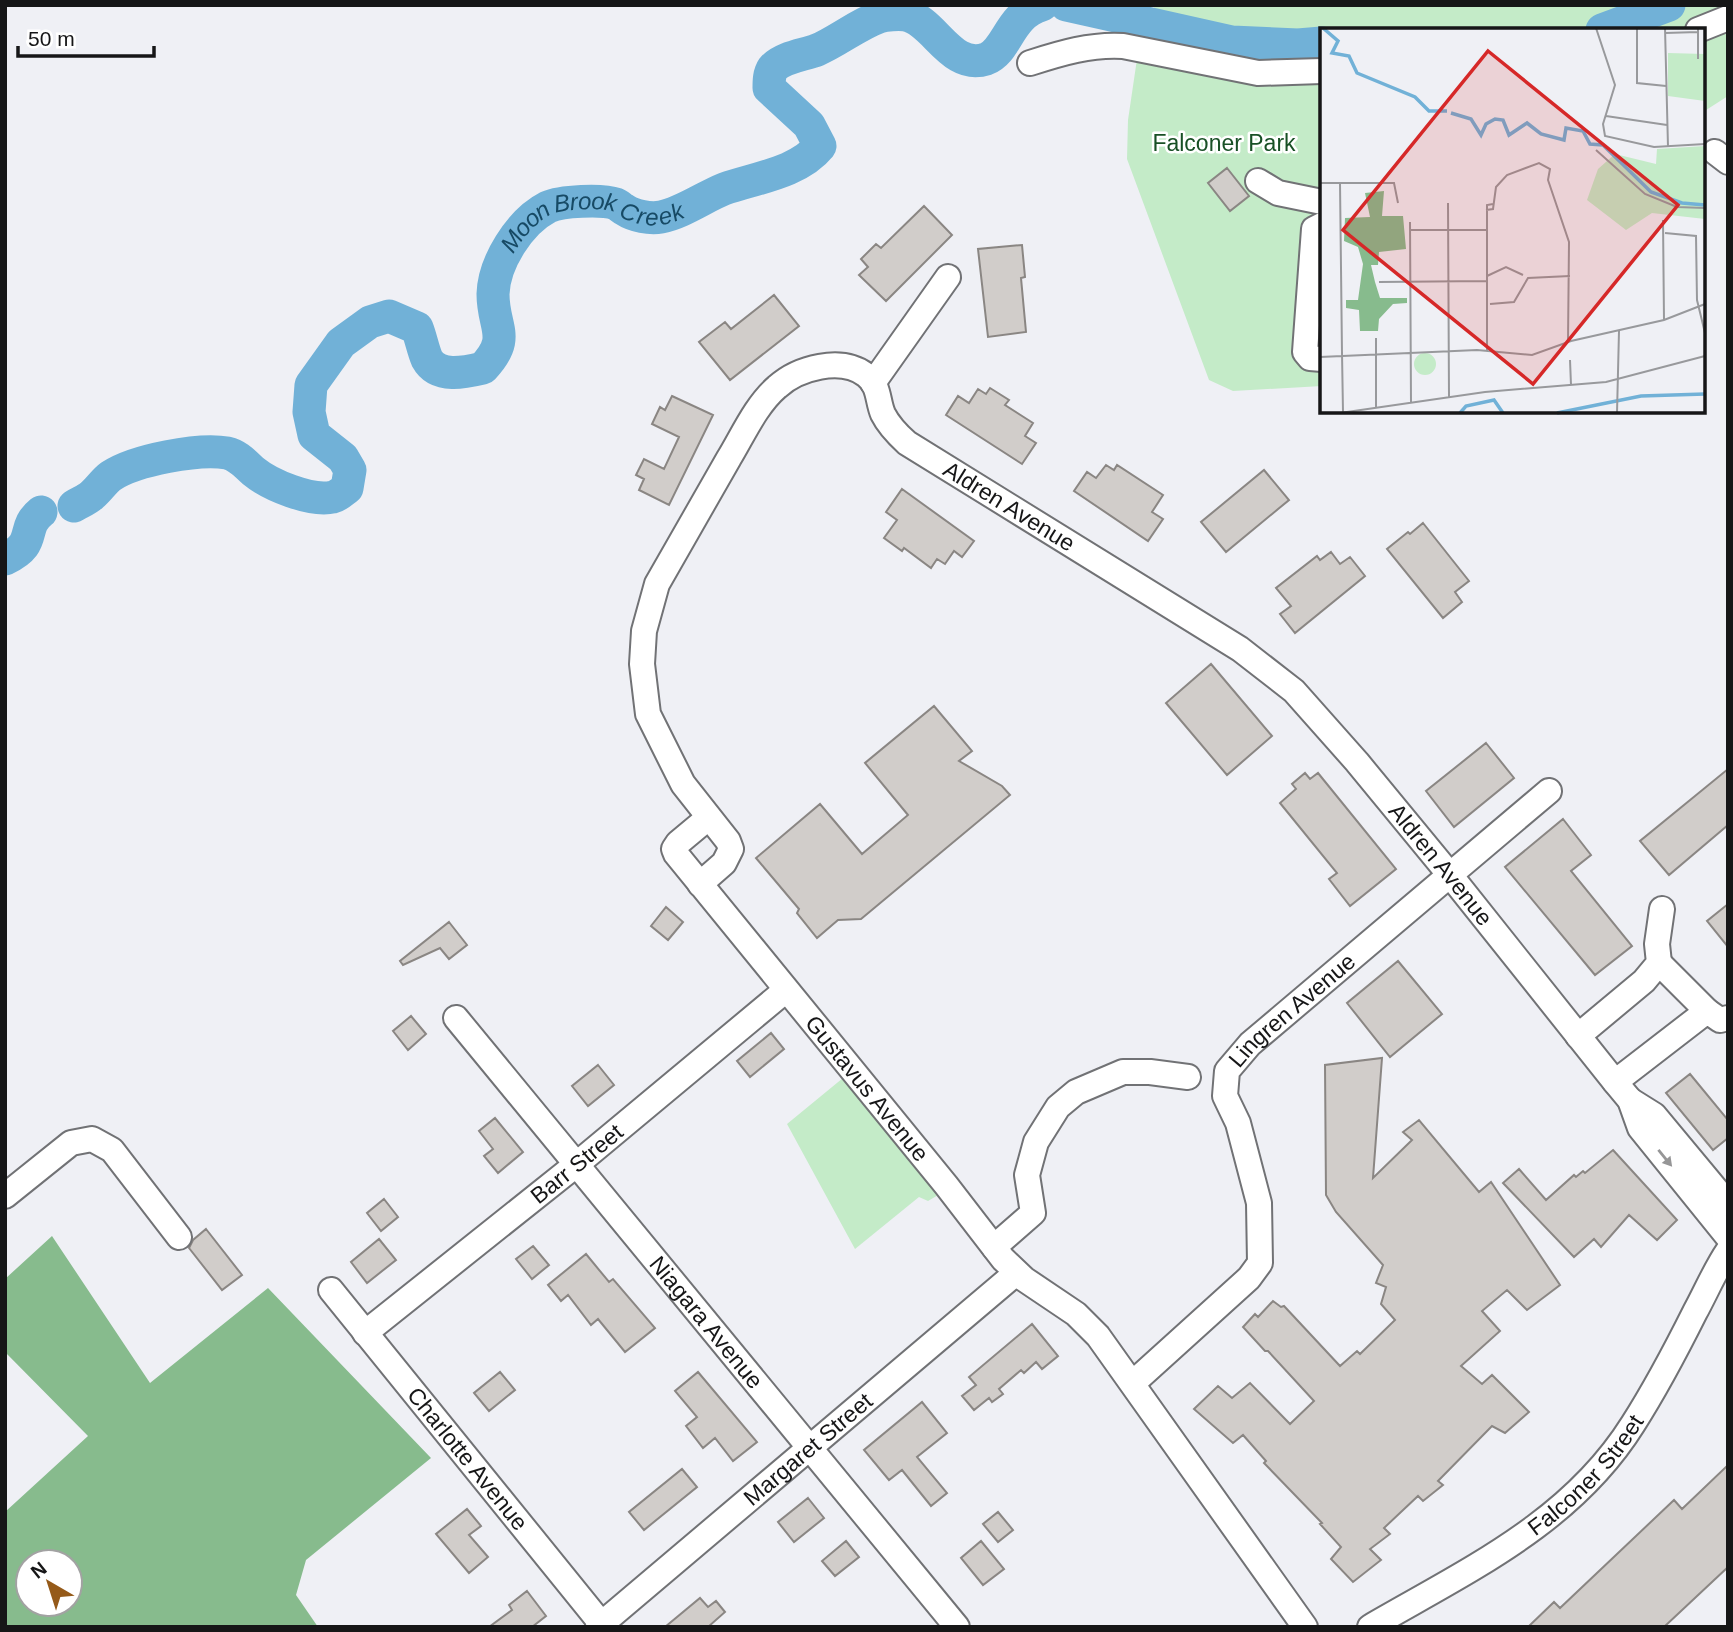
<svg xmlns="http://www.w3.org/2000/svg" width="1733" height="1632" font-family="Arial,sans-serif">
  <rect width="100%" height="100%" fill="#eff0f5"/>
  <!-- green -->
  <path fill="#c4ebc8" d="M1155 5H1728V96L1703 112V30H1322V386L1233 391 1209 380 1127 159 1128 120 1137 59Z
    M843 1078 940 1194 928 1201 919 1197 855 1249 787 1124Z"/>
  <!-- forest -->
  <path fill="#87bb8d" fill-rule="evenodd" d="M52 1236 150 1383 268 1288 431 1458 306 1560 296 1595 318 1627H7L5 1625V1512L88 1436 5 1352V1279ZM28 1562H70V1604H28Z"/>
  <g fill="none" stroke-linecap="round" stroke-linejoin="round">
    <!-- river -->
    <g stroke="#71b1d7" stroke-width="33">
      <path d="M1066 5 1232 42 1298 45 1322 43"/>
      <path d="M1602 30 1669 5"/>
      <path id="s1" d="M74 506C80 502 87 500 92 495 99 489 104 481 111 476 135 460 199 448 227 453 239 456 244 463 253 471 270 485 311 502 333 497 338 496 343 491 347 488L350 470 343 458 314 435 309 412 311 385 341 343 370 322 389 316 417 328C421 338 423 350 427 359 438 379 466 372 483 368 512 337 493 329 493 294 494 263 519 222 548 207 561 201 602 199 616 204 619 205 622 209 625 210 634 216 650 219 661 217 682 213 704 197 724 189 755 178 798 173 820 146L809 125 769 88C769 81 769 74 773 68 783 57 804 55 817 50 838 41 857 25 879 17 886 15 898 14 905 15 934 19 950 71 986 59 1008 51 1008 15 1042 5"/>
      <path d="M5 559C39 543 20 529 41 512"/>
    </g>
  </g>
  <!-- building -->
  <path fill="#d1cdca" stroke="#8a8683" stroke-width="2" d="M1227 168 1249 196 1230 211 1208 183Z
    M924 206 952 235 886 301 859 275 868 267 861 259 876 244 881 248Z
    M1022 245 1025 277 1021 278 1026 332 988 337 978 249Z
    M774 295 799 326 730 380 699 342 725 322 731 329Z
    M990 388 1009 400 1005 405 1033 423 1025 436 1036 443 1022 464 946 415 958 396 969 403 978 389 986 394Z
    M672 396 713 415 669 505 639 490 644 479 636 475 644 459 664 469 679 437 652 424 660 407 665 410Z
    M1106 465 1114 470 1117 465 1163 495 1152 512 1163 519 1148 541 1074 491 1087 472 1096 478Z
    M1264 470 1289 500 1226 552 1201 522Z
    M902 489 974 541 962 557 954 551 945 564 937 559 931 568 904 548 902 551 884 538 897 520 886 512Z
    M1423 523 1469 581 1455 592 1462 602 1443 618 1387 549 1408 532 1410 534Z
    M1331 552 1340 564 1350 557 1365 576 1295 633 1280 614 1291 606 1276 588 1317 556 1320 560Z
    M1211 664 1272 736 1227 775 1166 703Z
    M934 706 972 751 959 761 1002 786 1010 795 861 919 838 920 817 938 797 913 799 909 756 858 820 804 862 854 908 815 865 763Z
    M1486 743 1514 778 1454 827 1426 791Z
    M1728 769V825L1669 875 1640 841Z
    M1305 773 1310 779 1318 773 1396 869 1350 906 1329 879 1337 873 1280 803 1296 789 1292 784Z
    M1563 819 1591 855 1571 871 1632 946 1595 975 1505 867Z
    M1728 904V947L1707 921Z
    M666 907 683 922 668 940 651 926Z
    M449 922 467 945 449 959 440 948 403 965 400 961Z
    M1398 961 1442 1014 1390 1057 1347 1003Z
    M411 1016 426 1034 408 1050 393 1031Z
    M771 1033 784 1049 750 1077 737 1061Z
    M1382 1058 1373 1178 1412 1140 1403 1132 1419 1120 1479 1192 1491 1182 1560 1285 1527 1310 1507 1290 1482 1311 1500 1331 1461 1366 1482 1384 1492 1375 1529 1412 1505 1433 1492 1426 1438 1481 1443 1485 1423 1501 1418 1496 1384 1528 1390 1534 1370 1549 1381 1560 1353 1582 1331 1559 1341 1547 1320 1524 1322 1523 1264 1463 1266 1461 1243 1435 1233 1443 1194 1409 1218 1386 1232 1398 1250 1383 1290 1424 1314 1401 1268 1351H1265L1243 1327 1255 1314 1258 1317 1273 1301 1281 1307 1284 1306 1340 1366 1357 1351 1360 1354 1395 1320 1381 1304 1386 1287 1376 1283 1383 1265 1336 1212 1326 1195 1325 1065Z
    M598 1065 614 1085 588 1106 572 1086Z
    M1690 1074 1728 1120V1138L1713 1150 1666 1093Z
    M495 1118 523 1152 498 1173 484 1156 493 1149 479 1131Z
    M1613 1150 1677 1220 1657 1240 1629 1215 1601 1247 1594 1239 1574 1257 1503 1183 1519 1169 1546 1200 1574 1175 1576 1177 1583 1171 1585 1173Z
    M384 1199 398 1217 381 1231 367 1213Z
    M206 1229 242 1275 222 1290 189 1248 193 1240Z
    M379 1239 396 1260 367 1283 351 1262Z
    M533 1246 549 1265 532 1279 516 1259Z
    M586 1254 609 1282 613 1279 655 1328 625 1352 598 1319 591 1325 568 1295 561 1301 548 1285Z
    M1032 1324 1058 1356 1042 1369 1036 1362 1024 1373 1021 1370 999 1389 1003 1394 992 1402 989 1398 974 1410 962 1396 976 1385 969 1377Z
    M500 1372 515 1390 489 1411 474 1393Z
    M698 1372 757 1442 733 1461 715 1438 703 1448 686 1426 697 1417 675 1391Z
    M922 1402 947 1433 917 1457 947 1493 931 1506 902 1470 889 1480 864 1450Z
    M1728 1465V1567L1664 1627H1528L1554 1602 1560 1608 1674 1500 1682 1509Z
    M682 1469 697 1487 644 1530 629 1512Z
    M808 1498 824 1518 794 1542 778 1522Z
    M467 1509 481 1526 469 1535 488 1557 469 1573 436 1534Z
    M998 1512 1013 1530 998 1542 983 1524Z
    M846 1541 859 1557 835 1576 822 1561Z
    M981 1541 1004 1569 983 1585 961 1558Z
    M527 1591 546 1616 532 1627H489L512 1610 509 1605Z
    M700 1598 708 1607 716 1601 725 1612 708 1627H665Z"/>
  <g fill="none" stroke-linecap="round" stroke-linejoin="round">
    <!-- minor casing -->
    <g stroke="#717275" stroke-width="28">
      <g id="minor">
        <path d="M1698 30 1728 18"/>
        <path d="M1030 63C1061 53 1091 44 1123 46L1258 73 1322 71"/>
        <path d="M1715 152 1728 162"/>
        <path d="M1258 181 1278 193 1322 202"/>
        <path d="M1322 225 1314 229 1305 352 1310 358 1322 359"/>
        <path d="M873 383 948 277"/>
        <path id="s2" d="M708 818 678 843 674 849 676 854 946 1185 1003 1259 1024 1279 1076 1314 1098 1336 1305 1627"/>
        <path id="s3" d="M700 884 724 863 731 849 728 841 683 784 648 714 642 664 644 631 657 584C681 542 705 500 729 458 743 435 756 405 777 387 798 368 841 356 866 375 880 386 877 400 883 414 889 426 897 434 907 443L1240 649 1294 691 1357 762 1450 875 1615 1082 1630 1100 1640 1128 1728 1237"/>
        <path d="M1659 963 1707 1011"/>
        <path id="s4" d="M456 1018 957 1627"/>
        <path d="M1578 1036 1644 981 1659 963 1657 944 1662 909"/>
        <path d="M1615 1082 1707 1011 1720 1020 1728 1018"/>
        <path d="M1630 1100 1654 1115 1728 1204"/>
        <path d="M5 1196 71 1143 92 1139 112 1150 179 1237"/>
        <path d="M994 1247 1033 1213 1027 1175 1036 1142 1058 1107 1076 1092 1123 1072H1150L1188 1077"/>
        <path id="s5" d="M331 1290 604 1627"/>
        <path id="s6" d="M365 1333 577 1164 786 990"/>
        <path id="s7" d="M1133 1383 1249 1278 1260 1263 1259 1203 1238 1123 1225 1096 1227 1071 1250 1044 1549 791"/>
        <path id="s8" d="M598 1627 1016 1273"/>
        <path id="s9" d="M1370 1627C1468 1570 1571 1523 1633 1424 1656 1388 1676 1350 1695 1312 1706 1292 1715 1270 1728 1251"/>
      </g>
    </g>
    <!-- minor -->
    <use href="#minor" stroke="#fff" stroke-width="24"/>
  </g>
  <!-- one-way arrows -->
  <defs><path id="oneway-solid" d="M-6-.8H1V-3.2L6.5 0L1 3.2V.8H-6Z" transform="scale(1.75)"/></defs>
  <use fill="#969697" href="#oneway-solid" transform="translate(1665 1158) rotate(51)"/>
  <g text-anchor="middle" stroke-width="5" stroke-linejoin="round" paint-order="stroke">
    <!-- park labels -->
    <g font-size="23" fill="#185025" stroke="#fff">
      <text x="1224" y="151">Falconer Park</text>
    </g>
    <!-- street labels -->
    <g font-size="23" fill="#161617" stroke="#fff">
      <text dy="8" stroke="none"><textPath href="#s3" startOffset="868">Aldren Avenue</textPath></text>
      <text dy="8" stroke="none"><textPath href="#s3" startOffset="1435">Aldren Avenue</textPath></text>
      <text dy="8" stroke="none"><textPath href="#s7" startOffset="462">Lingren Avenue</textPath></text>
      <text dy="8" stroke="none"><textPath href="#s2" startOffset="354">Gustavus Avenue</textPath></text>
      <text dy="8" stroke="none"><textPath href="#s6" startOffset="271">Barr Street</textPath></text>
      <text dy="8" stroke="none"><textPath href="#s4" startOffset="394">Niagara Avenue</textPath></text>
      <text dy="8" stroke="none"><textPath href="#s8" startOffset="275">Margaret Street</textPath></text>
      <text dy="8" stroke="none"><textPath href="#s5" startOffset="217">Charlotte Avenue</textPath></text>
      <text dy="8" stroke="none"><textPath href="#s9" startOffset="266">Falconer Street</textPath></text>
    </g>
    <!-- water labels -->
    <g font-size="24" font-style="italic" fill="#174a65" stroke="#fff">
      <text dy="8" stroke="none"><textPath href="#s1" startOffset="880">Moon Brook Creek</textPath></text>
    </g>
  </g>
  <!-- overview -->
  <g transform="translate(1320 28)">
    <rect width="385" height="385" fill="#eff0f5"/>
    <path d="M348 25 385 26V73L348 68ZM385 118V191L332 185 306 202 267 172 278 141 295 126 336 136 337 121ZM94 336a11 11 0 1 1 22 0a11 11 0 1 1-22 0Z" fill="#c4ebc8"/>
    <path d="M64 163 62 188H83L86 221 59 224 58 237H51L55 254 60 270H87V275L73 276 59 291 58 303H40L39 282 26 280V272H38L43 236 38 219 24 213 25 190 50 189 45 165Z" fill="#87bb8d"/>
    <path fill="none" stroke="#71b1d7" stroke-width="3.5" d="M3 0 18 13 12 25 29 28 37 45 95 69 109 83H127M131 85 151 91 161 107 166 96 175 91 183 92 189 107 207 95 221 106 244 112 246 100 263 103 270 116 283 117 331 164 362 175 385 177M140 385 146 378 174 372 183 385M237 385 321 368 385 366"/>
    <path fill="none" stroke="#98999c" stroke-width="2" d="M276 0 295 57 283 96 285 108 334 119 385 116M317 0V55L346 58M345 0 348 119M378 0V31M345 5 378 4M286 88 347 97M276 122 325 166 357 179 385 180M0 155H74L78 175M20 155 22 325M128 175 129 369M166 182 173 181 176 159 187 147 219 135 230 141 228 152 249 214 248 314M343 192 344 292M90 194 91 374M90 202H166M345 205 376 208 377 272 385 305M167 248 186 239 203 247M59 254 167 253M170 276 194 274 208 250 250 248M56 310V379M167 323V177L173 176M22 325 23 384M0 329 157 322 212 327 251 313 344 292 385 276M250 332 251 357M20 385 165 364 286 354 385 328M297 385 299 303"/>
    <path fill="#d62828" fill-opacity="0.15" stroke="#d62828" stroke-width="3.5" d="M168 23 358 177 213 356 23 202Z"/>
    <rect width="385" height="385" fill="none" stroke="#161617" stroke-width="3.5"/>
  </g>
  <!-- border -->
  <rect width="1733" height="1632" fill="none" stroke="#161617" stroke-width="14"/>
  <!-- north arrow -->
  <g transform="translate(49 1583) rotate(321)"><circle r="33" fill="#ffffff" stroke="#a2a2a2" stroke-width="2"/>
  <path d="M0-5L12 26L0 18L-12 26Z" fill="#955a19"/>
  <text y="-10" font-size="19" font-weight="bold" text-anchor="middle" fill="#161617">N</text>
  </g>
  <!-- scale -->
  <path d="M18 46v10h136v-10" fill="none" stroke="#161617" stroke-width="3.5"/>
  <text x="28" y="46" font-size="21" fill="#161617" stroke="#ffffff" stroke-width="5" paint-order="stroke">50 m</text>
</svg>
